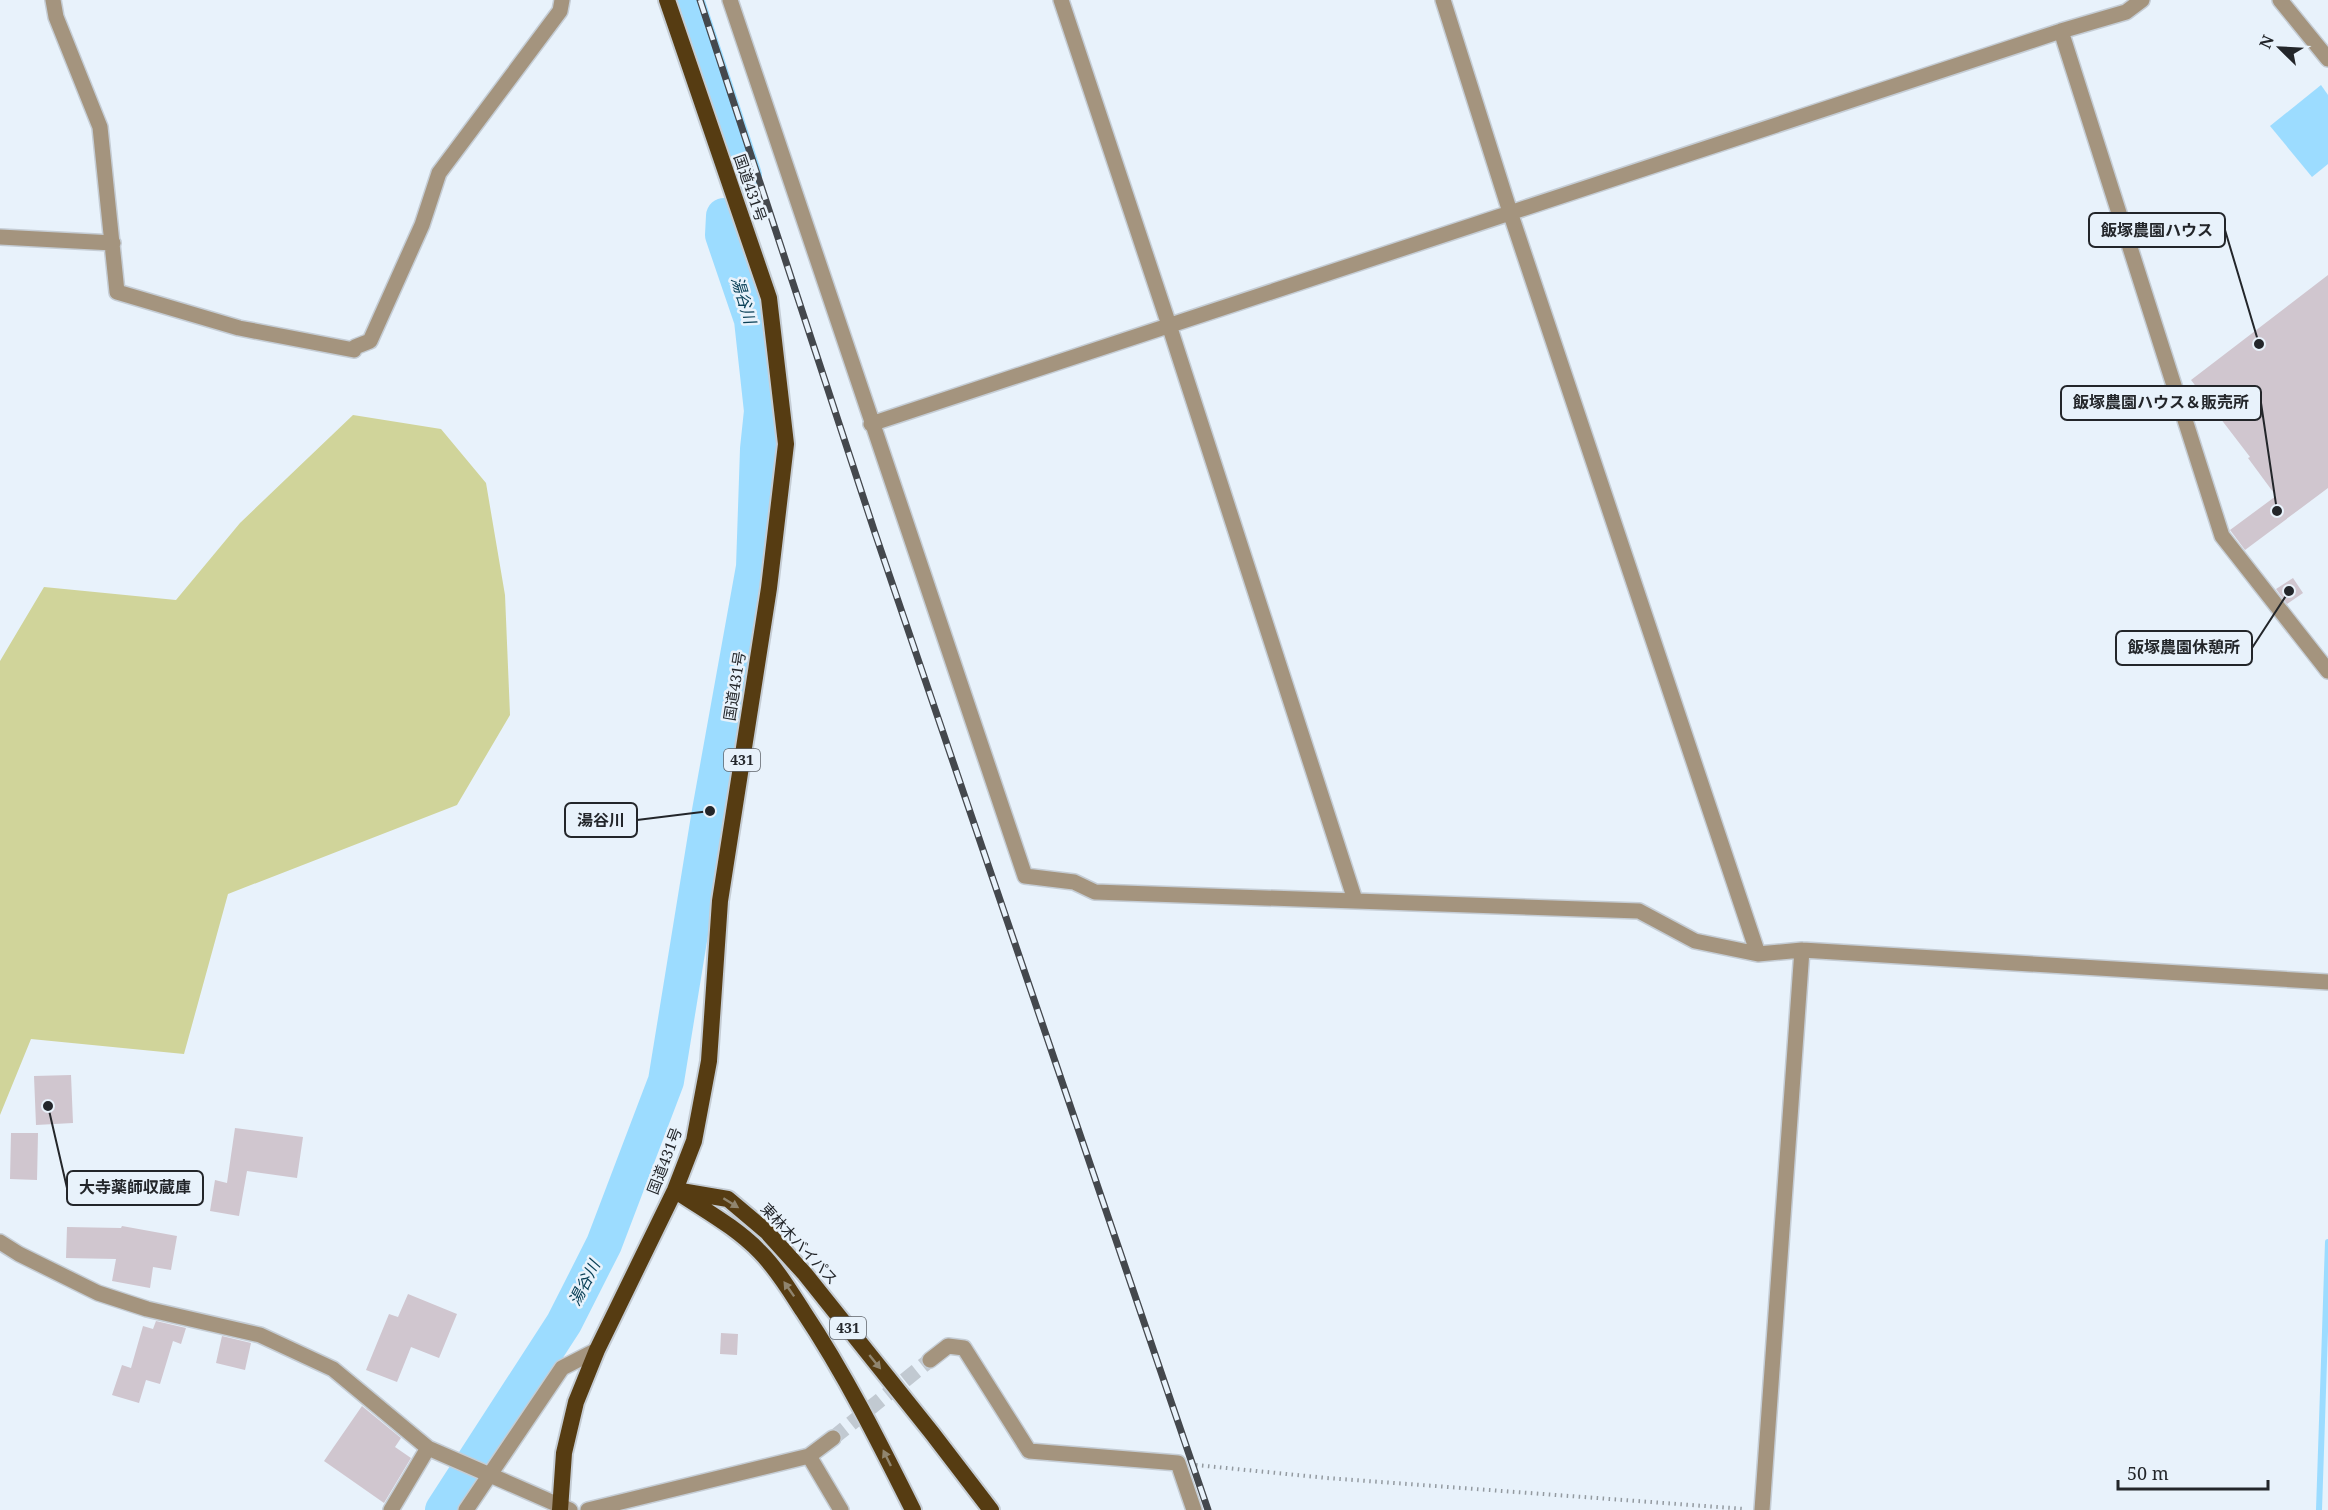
<svg xmlns="http://www.w3.org/2000/svg" width="2328" height="1510" font-family="'Noto Serif','Noto Sans JP',serif">
  <rect width="100%" height="100%" fill="#e8f2fb"/>
  <!-- green -->
  <path fill="#d0d49a" d="M353 415 441 429 486 483 505 595 510 715 457 805 228 894 184 1054 31 1039 0 1115V661L44 587 176 600 240 523Z"/>
  <!-- water -->
  <path fill="#9cdcff" d="M2321 85 2328 95V164L2312 177 2270 126Z"/>
  <g fill="none" stroke-linecap="round" stroke-linejoin="round">
    <!-- stream -->
    <path stroke="#9cdcff" stroke-width="6" d="M2319 1510 2328 1242"/>
    <!-- river -->
    <path stroke="#9cdcff" stroke-width="36" d="M686 0 744 176
      M443 1510 564 1323 604 1244 666 1081 710 811 754 567 758 449 762 411 752 320 723 235 724 216"/>
  </g>
  <!-- building -->
  <path fill="#d0c6cf" d="M2328 275V488L2245 550 2230 530 2276 496 2248 458 2250 457 2191 380Z
    M2293 578 2303 593 2287 604 2276 589Z
    M71 1075 73 1123 36 1125 34 1076Z
    M235 1128 303 1137 297 1178 247 1171 239 1216 210 1211 215 1180 227 1183Z
    M11 1133H38L37 1180 10 1179Z
    M122 1226 177 1236 171 1270 153 1267 150 1288 112 1281 116 1259 66 1258 67 1227 121 1228Z
    M408 1294 457 1314 439 1358 411 1347 397 1382 366 1370 389 1314 398 1317Z
    M156 1321 186 1328 181 1344 173 1341 160 1384 146 1380 139 1403 112 1395 122 1365 131 1368 143 1326 153 1329Z
    M721 1333 738 1334 737 1355 720 1354Z
    M222 1336 251 1343 245 1370 216 1363Z
    M362 1406 401 1438 395 1447 411 1458 384 1503 324 1461Z"/>
  <g fill="none" stroke-linecap="round" stroke-linejoin="round">
    <!-- minor-tunnel -->
    <path stroke="#c1c9d1" stroke-width="15" stroke-dasharray="15 8" stroke-linecap="butt" d="M833 1438 930 1360"/>
    <!-- minor casing -->
    <g stroke="#c5cdd5" stroke-width="18">
      <path id="minor" d="M53 0 56 17 100 127 117 292 239 328 354 350 355 347 370 341 422 225 439 173 560 11 562 0
        M730 0 1025 876 1074 882 1095 892 1639 911 1695 941 1758 954 1802 950 2328 982
        M1061 0 1169 325 1355 900
        M1443 0 1510 212 1758 954
        M2280 0 2328 59
        M2061 31 2222 536 2328 671
        M0 237 113 243
        M871 424 2061 31 2126 12 2142 0
        M0 1242 19 1254 98 1293 147 1309 260 1335 333 1369 428 1448 570 1510
        M930 1360 948 1346 964 1348 1029 1451 1178 1463 1194 1510
        M809 1456 841 1510
        M391 1510 428 1448
        M466 1510 562 1368 597 1350
        M588 1510 809 1456 833 1438
        M1762 1510 1802 950"/>
    </g>
    <!-- trunk casing -->
    <g stroke="#c5cdd5" stroke-width="20">
      <path id="trunk" d="M675 1190 728 1199 767 1232 805 1274 932 1433 991 1510
        M679 1193C706 1211 737 1228 760 1252 777 1269 790 1291 803 1311 845 1374 879 1442 913 1510
        M560 1510 564 1453 576 1402 597 1350 675 1190 694 1141 709 1061 720 901 769 588 786 444 769 298 667 0"/>
    </g>
    <!-- path -->
    <path stroke="#939aa0" stroke-width="4" stroke-dasharray="1.5 4.5" stroke-linecap="butt" d="M1196 1465 1327 1478 1745 1509"/>
    <!-- minor -->
    <use href="#minor" stroke="#a4947e" stroke-width="15"/>
    <!-- trunk -->
    <use href="#trunk" stroke="#563c12" stroke-width="16"/>
    <!-- rail casing -->
    <g stroke="#44484d" stroke-width="7">
      <path id="rail" d="M700 0 875 533 1208 1510"/>
    </g>
    <!-- rail -->
    <use href="#rail" stroke="#e8f2fb" stroke-width="4.5" stroke-dasharray="14" stroke-linecap="butt"/>
  </g>
  <!-- one-way arrows -->
  <defs><path id="oneway-solid" d="M-6-.8H1V-3.2L6.5 0L1 3.2V.8H-6Z" transform="scale(1.5)"/></defs>
  <g fill="#90856f">
    <use href="#oneway-solid" transform="translate(731 1203) rotate(32)"/>
    <use href="#oneway-solid" transform="translate(789 1289) rotate(-125)"/>
    <use href="#oneway-solid" transform="translate(875 1362) rotate(51)"/>
    <use href="#oneway-solid" transform="translate(887 1458) rotate(-116)"/>
  </g>
  <g text-anchor="middle" stroke-width="5" stroke-linejoin="round" paint-order="stroke">
    <!-- shield labels -->
    <g fill="#e8f2fb" stroke="#5e6369" stroke-width="1.5">
      <rect x="724" y="749" width="36" height="22" rx="4.5"/>
      <rect x="830" y="1317" width="36" height="22" rx="4.5"/>
    </g>
    <g font-size="14" font-weight="bold" fill="#23262a">
      <text x="742" y="765">431</text>
      <text x="848" y="1333">431</text>
    </g>
    <!-- street labels -->
    <g font-size="15" fill="#23262a" stroke="#e8f2fb">
      <text transform="translate(750 188) rotate(71)" y="5">国道431号</text>
      <text transform="translate(735 686) rotate(-81)" y="5">国道431号</text>
      <text transform="translate(665 1161) rotate(-69)" y="5">国道431号</text>
      <text transform="translate(799 1244) rotate(47)" y="5">東林木バイパス</text>
    </g>
    <!-- water labels -->
    <g font-size="16" font-style="italic" fill="#0a4057" stroke="#e8f2fb">
      <text transform="translate(744 300) rotate(73)" y="6">湯谷川</text>
      <text transform="translate(584 1283) rotate(-63)" y="6">湯谷川</text>
    </g>
  </g>
  <!-- callouts -->
  <path fill="none" stroke="#23262a" stroke-width="2" d="M2259 344L2225 230M2277 511L2261 403M2289 591L2252 648M710 811L637 820M48 1106L67 1188"/>
  <g fill="#23262a" stroke="#e8f2fb" stroke-width="2">
    <circle cx="2259" cy="344" r="6"/>
    <circle cx="2277" cy="511" r="6"/>
    <circle cx="2289" cy="591" r="6"/>
    <circle cx="710" cy="811" r="6"/>
    <circle cx="48" cy="1106" r="6"/>
  </g>
  <g fill="#e8f2fb" stroke="#23262a" stroke-width="2">
    <rect x="2089" y="213" width="136" height="34" rx="6"/>
    <rect x="2061" y="386" width="200" height="34" rx="6"/>
    <rect x="2116" y="631" width="136" height="34" rx="6"/>
    <rect x="565" y="803" width="72" height="34" rx="6"/>
    <rect x="67" y="1171" width="136" height="34" rx="6"/>
  </g>
  <g font-size="16" text-anchor="middle" font-weight="bold" fill="#23262a">
    <text x="2157" y="236">飯塚農園ハウス</text>
    <text x="2161" y="408">飯塚農園ハウス＆販売所</text>
    <text x="2184" y="653">飯塚農園休憩所</text>
    <text x="601" y="826">湯谷川</text>
    <text x="135" y="1193">大寺薬師収蔵庫</text>
  </g>
  <!-- north arrow -->
  <g transform="translate(2280 48) rotate(294)" stroke="#e8f2fb" stroke-width="4.5" paint-order="stroke">
  <path d="M0-4.5L10 22L0 15L-10 22Z" fill="#23262a"/>
  <text y="-9" font-size="16" font-weight="bold" text-anchor="middle" fill="#23262a">N</text>
  </g>
  <!-- scale -->
  <path d="M2118 1480v9h150v-9" fill="none" stroke="#23262a" stroke-width="3"/>
  <text x="2127" y="1480" font-size="18" fill="#23262a" stroke="#e8f2fb" stroke-width="4.5" paint-order="stroke">50 m</text>
</svg>
